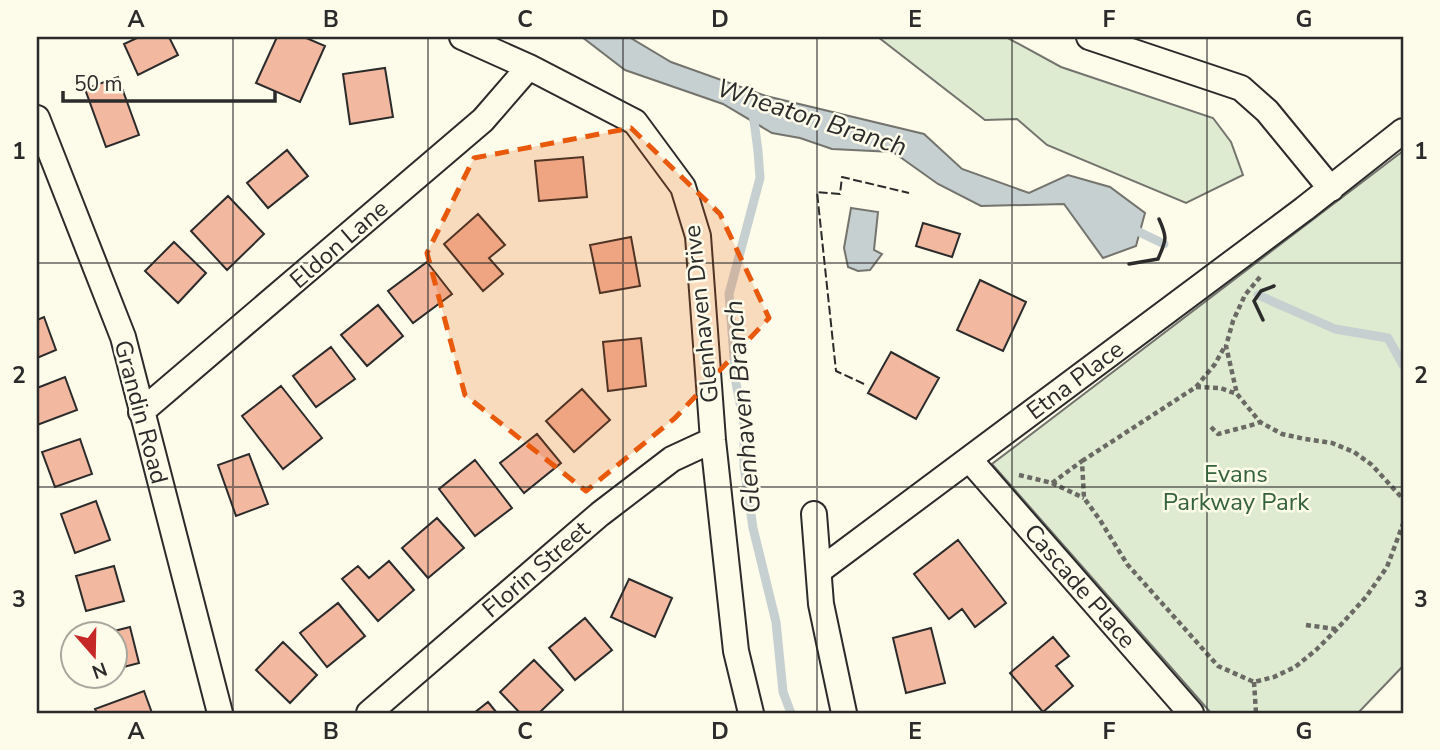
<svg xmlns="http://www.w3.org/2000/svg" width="1440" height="750" font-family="'Nunito Sans',sans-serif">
  <rect width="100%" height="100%" fill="#fdfbea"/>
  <!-- green -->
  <path fill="#deebd1" stroke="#74746e" stroke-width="2" d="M878 37H1006L1061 67 1213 118 1231 142 1243 175 1186 203 1047 145 1017 119 985 120Z
    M1403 151V666L1358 713H1211L992 464Z"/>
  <!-- water -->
  <path fill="#c7d0d0" stroke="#74746e" stroke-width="2" d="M582 37H629L671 62 766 96 924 134 962 169 1029 193 1068 175 1110 187 1145 213 1136 246 1103 258 1064 204 981 206 938 184 893 152 832 149 800 138 772 133 723 104 625 70Z
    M851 208 878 212 874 250 882 254 870 270 858 271 848 267 844 248Z"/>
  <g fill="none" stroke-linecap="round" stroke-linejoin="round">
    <!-- stream -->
    <path stroke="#c7d0d0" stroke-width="9" d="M753 113 758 151 760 178 729 294 736 383 744 424V466L753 528 776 622 783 692 791 713
      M1131 228 1164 244
      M1258 295 1335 329 1388 338 1403 365"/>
  </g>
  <!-- building -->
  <path fill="#f2b8a0" stroke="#2b2b2b" stroke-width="2" d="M139 37H169L178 55 138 75 124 44Z
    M277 37H304L325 46 300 102 256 83Z
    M385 68 393 117 350 124 343 74Z
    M118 77 139 135 106 147 85 89Z
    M287 150 308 176 268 208 247 183Z
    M583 157 587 197 539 201 535 161Z
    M228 196 264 234 227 270 191 231Z
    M478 214 505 245 489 258 503 274 483 291 444 244Z
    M923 223 960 234 952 257 916 246Z
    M631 237 640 286 600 293 590 245Z
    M174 242 206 273 178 303 145 271Z
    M427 262 452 294 413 323 388 291Z
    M980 280 1026 302 1003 351 957 330Z
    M378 305 403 336 367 366 341 335Z
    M44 317 56 350 37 358V320Z
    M641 338 646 386 608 391 603 342Z
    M331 347 355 379 316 407 293 376Z
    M891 352 939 378 916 419 868 393Z
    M65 377 77 410 37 425V388Z
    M281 386 322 438 283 469 242 416Z
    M582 389 610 420 574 452 546 421Z
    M537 434 561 463 524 493 500 463Z
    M80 439 92 474 55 487 42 452Z
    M249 454 268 504 236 516 218 465Z
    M475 460 512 508 475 536 439 489Z
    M96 501 110 540 75 553 61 514Z
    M437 518 464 548 428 578 402 548Z
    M958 540 1006 603 975 627 962 609 949 619 914 574Z
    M389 561 414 590 378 621 342 579 358 566 369 578Z
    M114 566 124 601 86 611 76 576Z
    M629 579 672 598 655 637 611 617Z
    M338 603 365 636 327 667 300 633Z
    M585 618 612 650 575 680 549 648Z
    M130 627 139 663 116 669V634H102Z
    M931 628 945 683 906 693 893 638Z
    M1053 637 1069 656 1056 666 1073 686 1043 712 1010 673Z
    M283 642 317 675 290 703 256 670Z
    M534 660 563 690 539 713H520L500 692Z
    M144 691 152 713H97L95 709Z
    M488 702 497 713H474Z"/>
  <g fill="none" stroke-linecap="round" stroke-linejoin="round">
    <!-- minor casing -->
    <g stroke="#2b2b2b" stroke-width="28">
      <path id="minor" d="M462 37 529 67 635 122 683 187 698 236 713 440 736 651 751 713
        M1089 37 1241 88 1267 111 1331 189
        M37 118 123 337 220 713
        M141 412 483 120 529 67
        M969 459 1191 713
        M814 514 821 604 844 713
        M819 571 1304 209 1403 131
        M369 713 600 514 672 459 713 440"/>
    </g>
    <!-- path -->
    <path stroke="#6a6964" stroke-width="4.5" stroke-dasharray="5 3.5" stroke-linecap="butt" d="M1260 277 1245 295 1233 321 1226 346 1237 394 1260 422 1282 434 1305 439 1332 443 1354 452 1372 465 1403 499
      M1196 387 1220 388 1237 394
      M1211 427 1218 434 1252 425 1260 422
      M1082 461 1196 387 1215 364 1225 346
      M1019 475 1052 483 1084 498
      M1052 483 1082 461 1084 498 1100 520 1127 564 1218 666 1254 682 1274 677 1295 667 1316 650 1337 629 1366 597 1387 567 1403 524
      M1306 625 1336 629
      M1254 682 1256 713"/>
    <!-- minor -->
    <use href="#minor" stroke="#fdfbea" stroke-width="24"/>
    <!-- fence -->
    <path stroke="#2b2b2b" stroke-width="2" stroke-dasharray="9 3.5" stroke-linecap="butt" d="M864 384 836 371 817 192 840 194 842 177 909 193"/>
    <!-- wall -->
    <path stroke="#2b2b2b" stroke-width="3.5" d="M1129 264 1158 259C1166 240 1168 239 1159 219
      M1263 320 1254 301 1261 291 1274 286"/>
  </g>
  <!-- marked area -->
  <path fill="#e8590c" fill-opacity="0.2" stroke="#e8590c" stroke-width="5" stroke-dasharray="14 9" stroke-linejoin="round" d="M631 128 720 214 769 318 675 418 586 491 465 395 427 253 474 158Z"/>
  <!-- grid -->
  <path fill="none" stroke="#2b2b2b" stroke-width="2" stroke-opacity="0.55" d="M233 37V713M428 37V713M623 37V713M817 37V713M1012 37V713M1207 37V713M37 263H1403M37 487H1403"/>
  <g text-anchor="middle" stroke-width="5" stroke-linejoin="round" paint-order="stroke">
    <!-- street labels -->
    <g font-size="24" fill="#2b2b2b" stroke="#fdfbea">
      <text transform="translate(339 244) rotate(-41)" y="8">Eldon Lane</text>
      <text transform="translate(701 314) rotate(-96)" y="8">Glenhaven Drive</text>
      <text transform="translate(1075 380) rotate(-37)" y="8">Etna Place</text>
      <text transform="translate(141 412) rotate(75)" y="8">Grandin Road</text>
      <text transform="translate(536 569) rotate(-41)" y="8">Florin Street</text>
      <text transform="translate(1080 586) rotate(49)" y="8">Cascade Place</text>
    </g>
    <!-- park labels -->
    <g font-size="24" fill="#34623c" stroke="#fdfbea">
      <text x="1236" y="482">Evans<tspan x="1236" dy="28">Parkway Park</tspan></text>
    </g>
    <!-- water labels -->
    <g font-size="26" font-style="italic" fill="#2b2b2b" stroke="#fdfbea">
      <text transform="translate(812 117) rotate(18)" y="9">Wheaton Branch</text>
      <text transform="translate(742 407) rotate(-95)" y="9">Glenhaven Branch</text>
    </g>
  </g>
  <!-- border -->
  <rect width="1440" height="750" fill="none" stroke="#fdfbea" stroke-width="77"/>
  <!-- north arrow -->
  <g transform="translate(94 655) rotate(160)"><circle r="33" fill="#fdfbea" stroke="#a9a89e" stroke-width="2"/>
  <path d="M0-5L12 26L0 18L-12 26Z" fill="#c62828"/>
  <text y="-10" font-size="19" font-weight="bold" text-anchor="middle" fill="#2b2b2b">N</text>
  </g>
  <!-- scale -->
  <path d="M63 91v10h212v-10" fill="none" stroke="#2b2b2b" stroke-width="3.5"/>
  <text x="74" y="91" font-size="21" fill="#2b2b2b" stroke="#fdfbea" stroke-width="5" paint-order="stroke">50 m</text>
  <rect x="38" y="38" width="1364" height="674" fill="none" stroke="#2b2b2b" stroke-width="2.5"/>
  <g font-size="23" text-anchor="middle" font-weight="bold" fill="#2b2b2b">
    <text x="136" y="27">A</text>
    <text x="331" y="27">B</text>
    <text x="525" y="27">C</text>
    <text x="720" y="27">D</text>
    <text x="915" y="27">E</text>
    <text x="1109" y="27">F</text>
    <text x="1304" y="27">G</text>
    <text x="19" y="159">1</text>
    <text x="1421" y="159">1</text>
    <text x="19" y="383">2</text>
    <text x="1421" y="383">2</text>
    <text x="19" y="607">3</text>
    <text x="1421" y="607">3</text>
    <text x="136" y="739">A</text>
    <text x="331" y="739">B</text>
    <text x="525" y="739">C</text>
    <text x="720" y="739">D</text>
    <text x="915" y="739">E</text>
    <text x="1109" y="739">F</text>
    <text x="1304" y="739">G</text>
  </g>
</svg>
